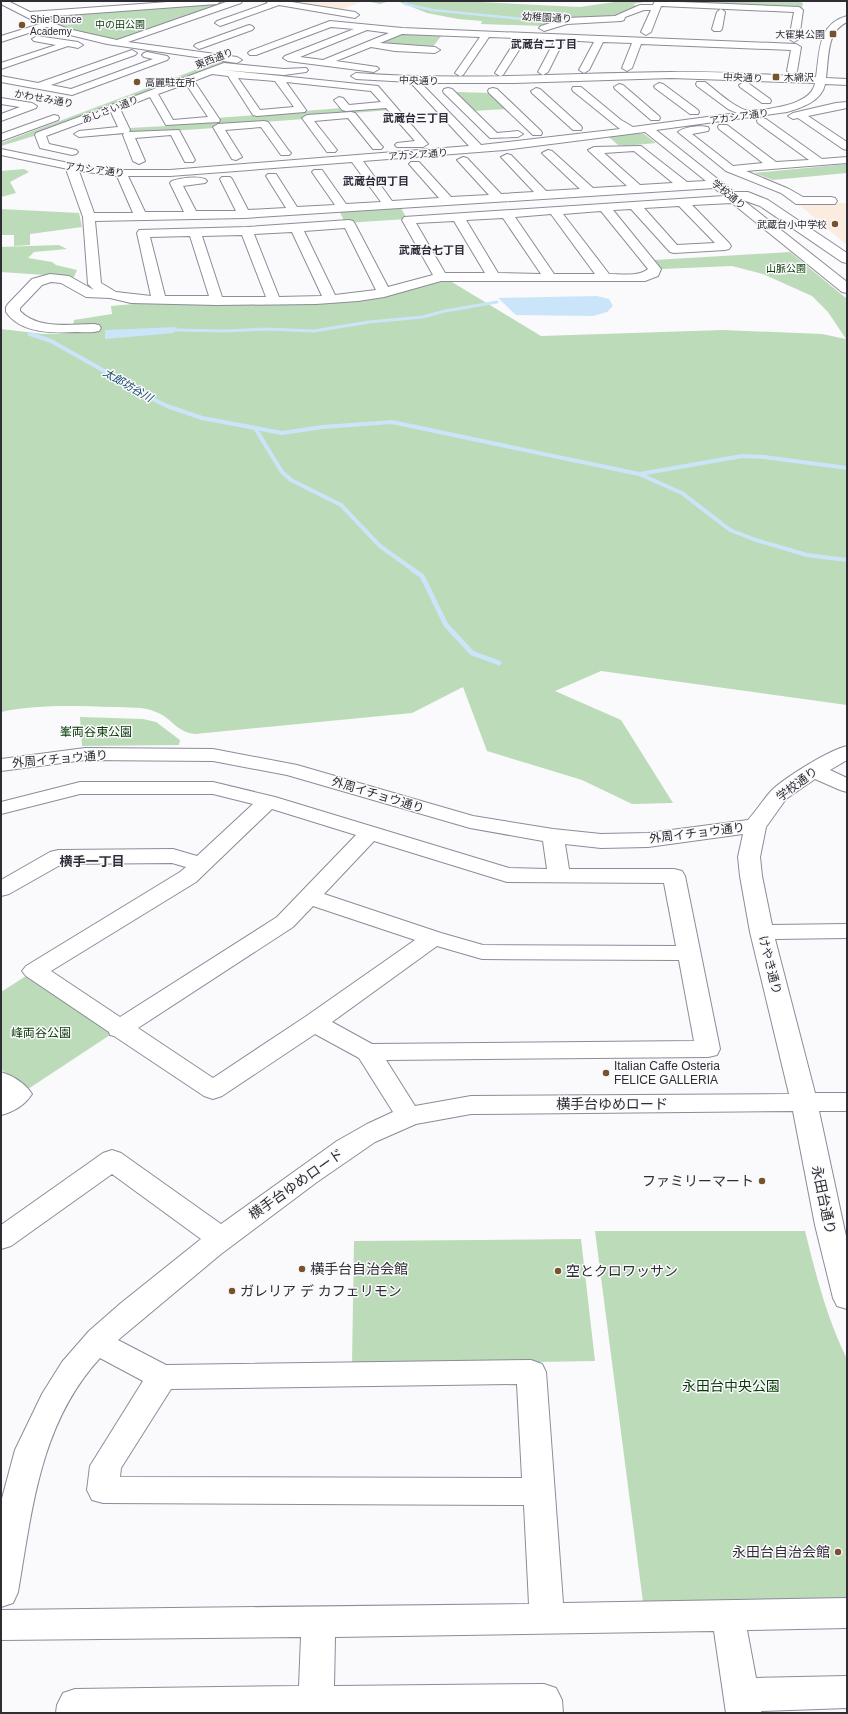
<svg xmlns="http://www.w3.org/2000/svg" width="848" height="1714" font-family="Arial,'Noto Sans JP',sans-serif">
  <rect width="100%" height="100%" fill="#faf9fc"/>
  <!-- education -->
  <path fill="#fcece0" d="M309 1H354L361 2 339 10 300 4Z
    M797 203H847V245Z"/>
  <!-- green -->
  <path fill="#bcdbb8" d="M228 1 231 2 122 40 82 33 62 27 40 16Z
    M366 1H458L580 7 621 1H649L633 4 639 7 616 15 614 17 543 26 481 24 482 21 458 19 427 13 397 1H390L380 4Z
    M679 1H798L803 3 802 9 696 4 694 3 695 2Z
    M401 33 442 35 432 48 399 47 377 42Z
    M219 61 292 70 223 64 34 136 1 146V143Z
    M457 92 492 93 507 109 472 111 455 94Z
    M387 107 390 110 303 117 304 119 213 126 214 128 86 137 85 135 130 131V128L166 126V124L219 121 217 118 342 108Z
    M635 133 644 134 656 143 625 146 618 145 609 137Z
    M847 164V173L773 180 754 173Z
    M24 169 29 172 10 182 16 193 1 197V171Z
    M400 206 407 219 345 223 339 210Z
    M1 209 79 213 82 227 30 234V245L14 246V235H1Z
    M59 245 67 249 34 252 28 258 52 262 56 265 77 270 74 277 1 272V247Z
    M790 252 847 299V705L601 671 555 691 621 720 673 803 632 804 582 780 487 751 463 687 412 713 195 734C176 732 172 718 156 712 143 706 127 708 114 707 77 706 38 704 1 712V329L44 334 100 332 92 326H73L74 320 112 314 111 306 145 303 362 298 447 279 541 336 723 330 822 334 846 339 828 312 812 296 763 274 732 266 662 269 654 260Z
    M80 717 143 719 156 722 180 740 179 745 82 746Z
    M26 976 113 1033 28 1089 1 1069V992Z
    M595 1231H805C816 1275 827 1319 847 1359V1598L643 1602Z
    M581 1239 595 1361 352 1365 354 1241Z"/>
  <!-- water -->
  <path fill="#cae5f9" d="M597 296 609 299 613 306 607 312 593 316 516 315 498 298Z
    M177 327 174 333 105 339V330Z"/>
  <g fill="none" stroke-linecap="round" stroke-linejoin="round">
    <!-- stream-far3 -->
    <path stroke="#cae5f9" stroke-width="2.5" d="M406 1 405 4 432 10 552 22"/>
    <!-- stream-far2 -->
    <path stroke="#cae5f9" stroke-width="3" d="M176 330 225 331 266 329 314 331 369 322 423 317 445 311 497 302
      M29 334 33 335"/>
    <!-- stream-far1 -->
    <path stroke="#cae5f9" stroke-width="4" d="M30 334 51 341 115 377 124 385 167 406 202 418 282 433 323 427 392 422 639 474 682 493 730 530 756 540 807 555 847 560
      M255 428 282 472 291 480 341 505 380 546 415 571
      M640 474 742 456 764 457 847 468"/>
    <!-- stream -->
    <path stroke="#cae5f9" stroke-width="5" d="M413 570 422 576 446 625 472 653 499 663"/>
    <!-- minor casing -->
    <g stroke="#8e8b9a" stroke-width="2">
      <path id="minor" d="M1 1H8L30 12 182 1H221L217 4 40 17 68 29 117 40 229 1H242L241 3 128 42 237 57 242 60 237 63 107 44 62 33 47 27 1 42V36L40 24 1 4Z
        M265 1H285L355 12 359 15 355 18 279 5 223 25 220 26 215 23 217 21 268 3Z
        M655 1 799 7 803 10 799 39 794 42 789 39 794 12 661 6 651 32 646 35 641 32 651 10H644L625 17 624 20 621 21 567 24 544 31 539 28 541 26 566 18 615 16 640 5H653Z
        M721 9 725 12 722 29 720 31H714L712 29 717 12Z
        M847 16V22C826 32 829 57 826 78L847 79V85L825 84C822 101 801 108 787 112L656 130 734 192H748L768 200 847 253V263L842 262 760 206 743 200 847 282V293L842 292 732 203 692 205 729 243 731 246 729 249 725 250 674 253 670 252 631 209 613 210 661 269 658 276 645 281H441L384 297 358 301 316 304 217 305 131 303 110 298 86 297 61 283 51 282 42 285 20 308V311C38 330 70 324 94 324L99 325 101 328 99 331C92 333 85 332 77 332 53 333 21 334 6 312V307L8 304 32 279 50 274 69 276 94 290 88 284 83 217 67 172 68 169 1 155V149L93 168 121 170H170L469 146 410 82 356 79 351 76 356 73C461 81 565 73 671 72 719 71 767 75 816 77 820 53 817 24 847 16ZM671 78 815 83C812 103 779 107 763 110 759 110 752 112 748 111 732 106 718 92 705 82H697L696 84 697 86 728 109 737 113 633 127 621 120 581 87H573L572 89 573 91 620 129 481 145 421 83H514ZM645 132 706 181 687 182 641 146 594 147 588 150 590 152 627 186 593 188 552 151 548 150 542 153 544 155 580 189 546 191 511 155 507 154 501 157 534 192 501 194 467 158 463 157 457 160 489 195 451 197 419 162H411L409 164 439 198 392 201 363 161 504 150ZM634 151 673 183 640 185 604 153ZM352 162 381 202 346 204 322 170H314L312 172 335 205 297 207 276 174H268L266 176 286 208 248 210 232 179 230 177H222L220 179 236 211H196L183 186 205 183 207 181 205 179C196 176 181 178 172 181L170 183 184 212H145L128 176H170ZM79 171 117 176 133 213H94ZM714 188 724 196 404 217 402 220 433 275 388 287 355 224 353 221 349 220 247 227 139 230 137 233 151 296 116 292 101 283 95 221 244 218ZM679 206 715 243 677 245 644 208ZM601 211 648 269C639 277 620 274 609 274L563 214ZM551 214 595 274H554L515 217ZM503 218 541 274 498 273 466 220ZM454 221 485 273H445L416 223ZM345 228 376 290 335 295 304 231ZM292 232 322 296 279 297 254 234ZM242 235 266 297H222L202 236ZM190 236 209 296H165L150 237Z
        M330 21 402 28 796 44 801 47 797 71 792 74 787 71 791 50 641 44 632 68 627 71 622 68 632 43 603 42 589 70 584 73 579 70 594 42 564 40 548 72 543 75 538 72 555 40 526 39 503 75 500 76 495 73 517 38 489 37 463 75 460 76 455 73 480 37 402 34 380 43 435 47 440 50 435 53 395 51 371 47 336 61 377 67 379 69 374 72 288 61 283 58 285 56 354 29 331 27 256 55H250L248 53 250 51ZM367 30 389 33 323 60 300 57Z
        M249 25 252 26 254 28 252 30 202 48 199 49 194 46 196 44Z
        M37 36 78 42 83 45 78 48 68 46 1 69V63L56 45 34 41 32 39Z
        M132 50 137 53 135 55 51 85 71 89 153 59 144 57 142 55 144 53 147 52 167 56 169 58 167 60 72 95 1 82V76L38 83Z
        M224 63 284 69 306 68 308 70 306 72 284 75 223 70 378 86 428 144 423 147H397L395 145 397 143 415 141 386 108 346 111 342 110 334 100 339 97 343 98 349 105 381 102 371 91 286 82 306 110 305 112 257 116 253 115 228 76 212 74 194 81 220 120 219 122 166 125 150 97 120 109 130 130 129 132 179 130 195 160 193 162H185L171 135 135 138 145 161 139 164 133 161 123 135 124 133 79 137 74 134 79 131 118 127 111 112 46 136 49 144 76 150 78 152 76 154 72 155 40 148 35 135 36 133ZM238 78 275 81 294 107 260 110ZM186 84 208 117 173 120 158 94Z
        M744 82 748 83 770 99 771 101 770 103H762L740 87 739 85Z
        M659 83 663 84 698 110 699 112 698 114H690L655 88 654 86Z
        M619 84 623 85 659 116 660 118 659 120H651L615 89 614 87Z
        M448 88 452 89 497 133 518 131 523 134 518 137 490 138 444 93 443 91 444 89Z
        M493 88 497 89 541 131 542 133 541 135H533L489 93 488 91 489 89Z
        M536 88 540 89 581 126 582 128 581 130H573L532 93 531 91Z
        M1 98 32 103 37 106 36 108 1 121V114L20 107 1 104Z
        M847 102V108L808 116 847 142V150L843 149 798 118 793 119 788 116 793 113 836 103Z
        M351 112 355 113 381 145 383 147 381 149H373L348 118 314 121 337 150 335 152H327L302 118 307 115Z
        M54 115 58 116 59 118 58 120 1 141V134Z
        M762 118 766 119 822 159 847 157V163L746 171 789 189 803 197H831L835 198 837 201 835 204H796L781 193 726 171 678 132C683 127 700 125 708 127L709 129 708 131 692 134 733 166 763 163 719 129 718 127 719 125H727L776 162 809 160 758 123 757 121 758 119Z
        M264 121 268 122 289 151 291 153 289 155H281L261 127 225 130 242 157 236 160 232 159 213 127 218 124Z
        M847 746V760L830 770 847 778V792L840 790 815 779 786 799 766 827 760 857 762 876 772 925 847 924V938L775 939 815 1093H847V1111H819L847 1241V1309L837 1306 833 1298 815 1225 793 1111 471 1114 416 1124 375 1142 317 1182 221 1254 118 1340 166 1365 531 1360 542 1364 546 1372 563 1603 847 1598V1628L747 1630 756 1678 847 1676V1708L761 1711 762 1713H726L714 1631 335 1637 334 1686 544 1684 556 1688 562 1700 563 1713H56L57 1705 63 1693 75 1689 299 1686 301 1637 1 1640V1610L529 1604 524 1505 103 1503 92 1500 87 1490 90 1466 143 1381 100 1358C40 1423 32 1510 18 1592L13 1603 1 1607V1502L15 1450 42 1394 62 1362 89 1331 121 1303 201 1239 112 1174 11 1246 1 1249V1225L103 1153 112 1150 121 1153 221 1224 337 1141 367 1124 393 1112 359 1058 315 1034 222 1096 213 1099 204 1096 114 1036 110 1035 109 1032 26 976 22 971 26 966 180 872 186 867 172 863 62 864 9 894 1 896V880L50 852 58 850 173 849 197 856 253 804 213 794H80L1 814V802L80 782H213L275 797 509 868 547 869 543 841 470 828 287 775 213 761 85 760 1 771V759L85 748 213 749 297 765 473 816 553 829 601 834 648 833 748 820C756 811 763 800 771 791 784 778 829 750 847 746ZM272 809 356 835 277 917 120 1017 51 971 196 882ZM743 834 738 857 740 876 750 932 789 1094 471 1096 415 1106 386 1060 708 1057 717 1055 720 1049 685 876 682 871 674 869H569L565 844 601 848 648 847ZM374 841 507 882 664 883 676 946 483 945 441 933 324 894ZM313 906 415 940 305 1017 213 1078 138 1028 293 927ZM437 946 482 959 679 960 694 1041 372 1044 332 1022ZM517 1384 522 1478 120 1477 121 1468 171 1389Z
        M1 1072C13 1076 25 1083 32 1094 25 1105 13 1112 1 1115Z"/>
    </g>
    <!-- minor -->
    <use href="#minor" fill="#fff" fill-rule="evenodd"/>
  </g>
  <!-- markers -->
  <g fill="#76532b" stroke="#faf9fc" stroke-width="1.5">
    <circle cx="22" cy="25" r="4"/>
    <rect x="829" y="30" width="8" height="8" rx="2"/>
    <rect x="772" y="73" width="8" height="8" rx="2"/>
    <circle cx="137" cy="82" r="4"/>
    <circle cx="835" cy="224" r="4"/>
    <circle cx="606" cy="1073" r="4"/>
    <circle cx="762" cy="1181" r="4"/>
    <circle cx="302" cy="1269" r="4"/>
    <circle cx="558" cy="1271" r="4"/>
    <circle cx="232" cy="1291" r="4"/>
    <circle cx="838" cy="1552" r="4"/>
  </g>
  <g text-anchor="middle" stroke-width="3" stroke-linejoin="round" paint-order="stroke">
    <!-- far-street labels -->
    <g font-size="10" fill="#2f2d34" stroke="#faf9fc">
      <text transform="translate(547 17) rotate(3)" y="4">幼稚園通り</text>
      <text transform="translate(214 58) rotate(-21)" y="4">東西通り</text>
      <text transform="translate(743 77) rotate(3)" y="4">中央通り</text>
      <text transform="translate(419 80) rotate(2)" y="4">中央通り</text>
      <text transform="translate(44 98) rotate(10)" y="4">かわせみ通り</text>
      <text transform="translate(110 109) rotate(-21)" y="4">あじさい通り</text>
      <text transform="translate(739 116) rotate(-8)" y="4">アカシア通り</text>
      <text transform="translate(418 154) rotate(-4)" y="4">アカシア通り</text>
      <text transform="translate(95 169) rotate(7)" y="4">アカシア通り</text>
      <text transform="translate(729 194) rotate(39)" y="4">学校通り</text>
    </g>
    <!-- far-poi labels -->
    <g font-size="10" fill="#2f2d34" stroke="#faf9fc" text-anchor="start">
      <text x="30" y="23">Shie Dance<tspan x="30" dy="12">Academy</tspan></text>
      <text x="825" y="38" text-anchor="end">大寉巣公園</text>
      <text x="784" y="81">木綿沢</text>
      <text x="145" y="86">高麗駐在所</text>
      <text x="827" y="228" text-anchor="end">武蔵台小中学校</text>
    </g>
    <!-- far-park labels -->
    <g font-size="10" fill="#073905" stroke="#faf9fc">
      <text x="120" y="28">中の田公園</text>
      <text x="786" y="272">山脈公園</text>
    </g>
    <!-- far-neighbourhood labels -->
    <g font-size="11" font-weight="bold" fill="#302c39" stroke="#faf9fc">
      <text x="544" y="48">武蔵台二丁目</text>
      <text x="416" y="122">武蔵台三丁目</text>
      <text x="376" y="185">武蔵台四丁目</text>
      <text x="432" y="254">武蔵台七丁目</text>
    </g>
    <!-- far-water labels -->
    <g font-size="11" font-style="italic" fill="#134969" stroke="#faf9fc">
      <text transform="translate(128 385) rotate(30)" y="4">太郎坊谷川</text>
    </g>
    <!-- park labels -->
    <g font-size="12" fill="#073905" stroke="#faf9fc">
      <text x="96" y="736">峯両谷東公園</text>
      <text x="41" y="1037">峰両谷公園</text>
    </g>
    <!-- street labels -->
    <g font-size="12" fill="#2f2d34" stroke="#faf9fc">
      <text transform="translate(60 759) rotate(-5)" y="4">外周イチョウ通り</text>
      <text transform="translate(797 784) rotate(-37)" y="4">学校通り</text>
      <text transform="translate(378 795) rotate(17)" y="4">外周イチョウ通り</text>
      <text transform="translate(697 833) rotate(-7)" y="4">外周イチョウ通り</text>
      <text transform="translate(770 965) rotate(76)" y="4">けやき通り</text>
    </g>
    <!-- poi labels -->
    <g font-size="12" fill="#2f2d34" stroke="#faf9fc" text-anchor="start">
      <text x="614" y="1070">Italian Caffe Osteria<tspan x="614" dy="14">FELICE GALLERIA</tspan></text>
    </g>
    <!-- neighbourhood labels -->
    <g font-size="13" font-weight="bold" fill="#302c39" stroke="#faf9fc">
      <text x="92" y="866">横手一丁目</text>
    </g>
    <!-- near-street labels -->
    <g font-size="14" fill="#2f2d34" stroke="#faf9fc">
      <text x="612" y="1109">横手台ゆめロード</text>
      <text transform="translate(296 1184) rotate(-35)" y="5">横手台ゆめロード</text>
      <text transform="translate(824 1200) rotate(78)" y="5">永田台通り</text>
    </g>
    <!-- near-poi labels -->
    <g font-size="14" fill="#2f2d34" stroke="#faf9fc" text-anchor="start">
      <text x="754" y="1186" text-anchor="end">ファミリーマート</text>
      <text x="310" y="1274">横手台自治会館</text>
      <text x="566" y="1276">空とクロワッサン</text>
      <text x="240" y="1296">ガレリア デ カフェリモン</text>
      <text x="830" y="1557" text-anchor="end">永田台自治会館</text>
    </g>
    <!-- near-park labels -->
    <g font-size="14" fill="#073905" stroke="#faf9fc">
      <text x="731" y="1391">永田台中央公園</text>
    </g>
  </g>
  <!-- border -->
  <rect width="848" height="1714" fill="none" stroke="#2f2d34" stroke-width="4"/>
</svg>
